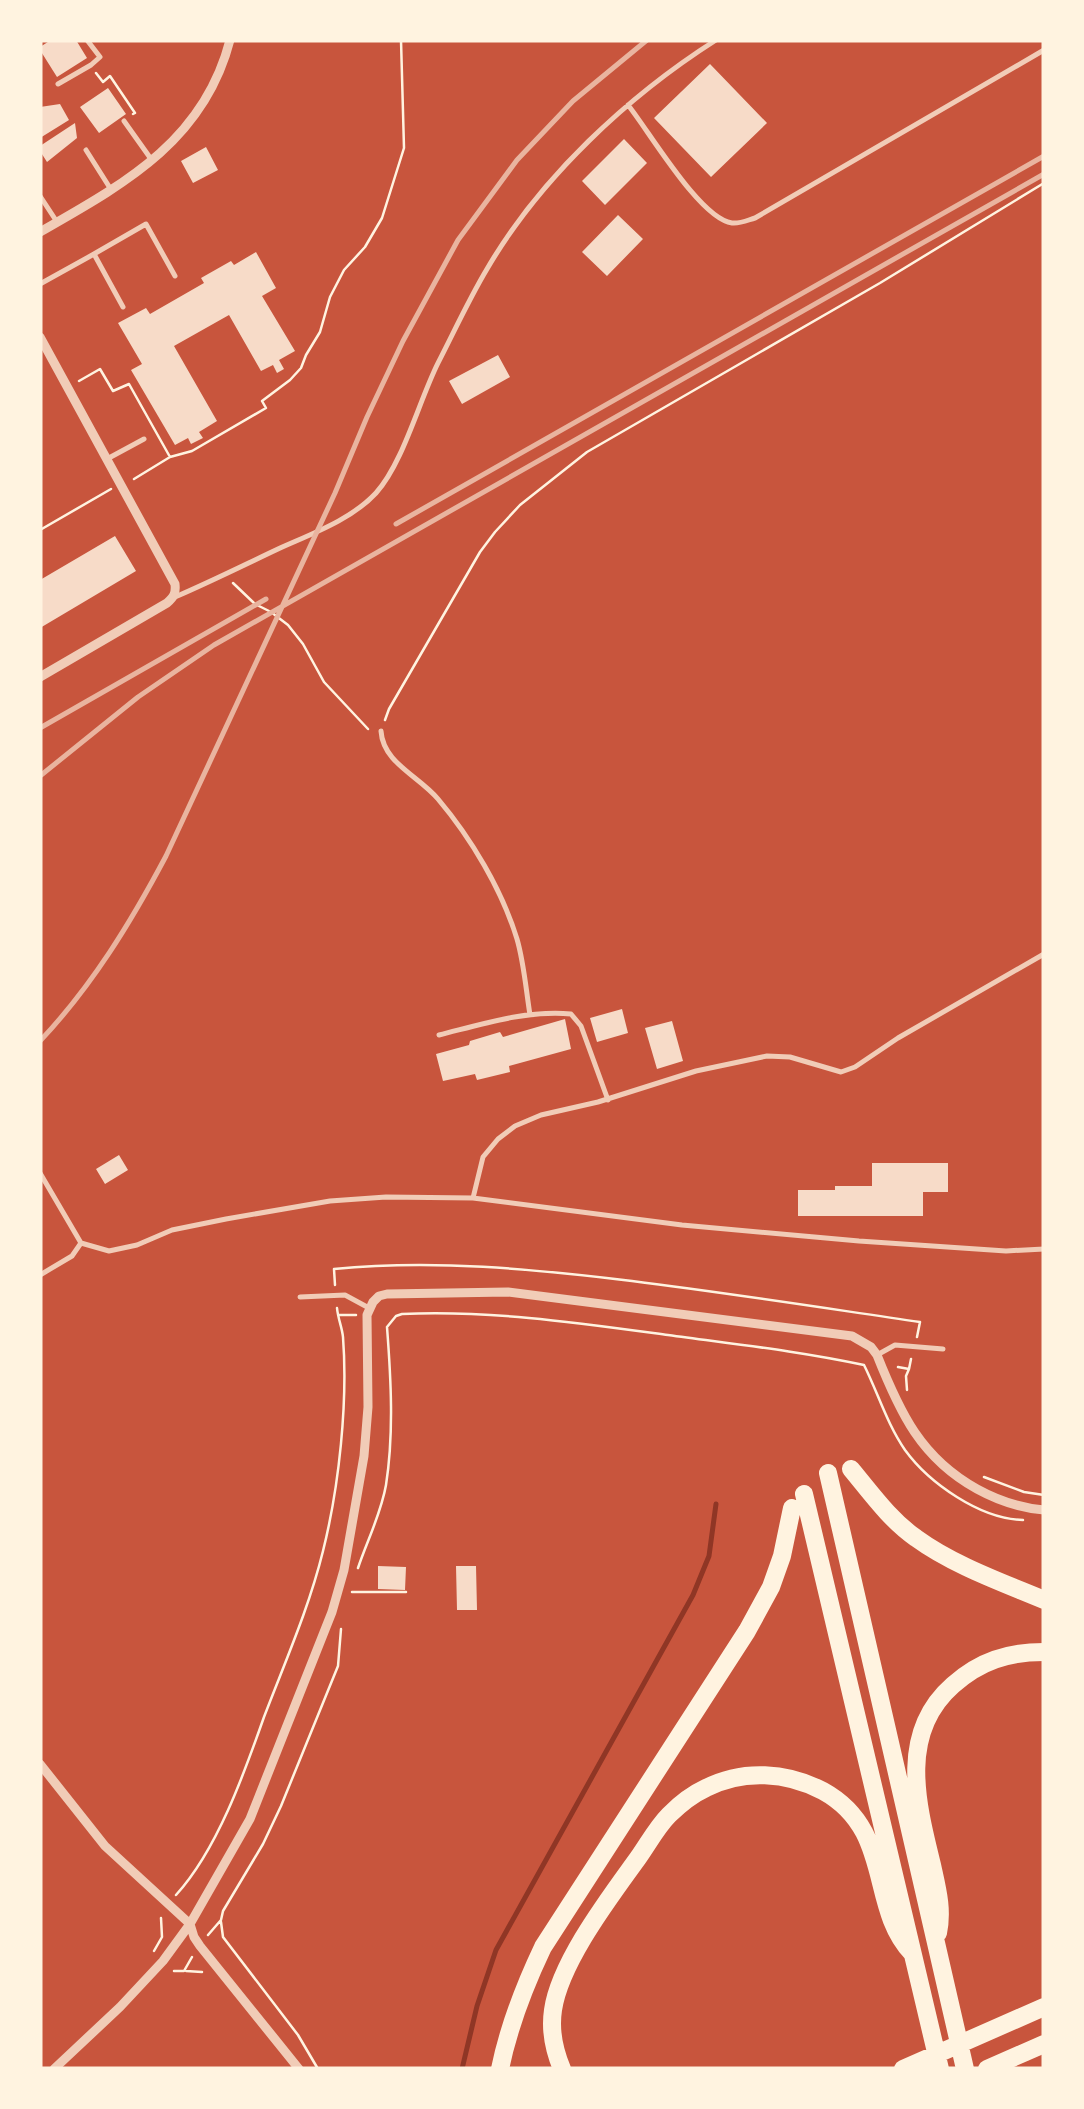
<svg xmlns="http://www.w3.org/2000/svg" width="1084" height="2109" font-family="'Archivo Narrow',sans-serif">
  <rect width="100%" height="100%" fill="#c8553d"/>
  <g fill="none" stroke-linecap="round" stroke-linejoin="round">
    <!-- stream -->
    <path stroke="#8f3625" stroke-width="5" d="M462 2069 477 2006 496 1950 693 1595 709 1556 716 1504"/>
  </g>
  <!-- building -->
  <path fill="#f7dbc8" d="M51 40H76L87 58 57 77 40 50V47Z
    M710 64 767 123 711 177 654 118Z
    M108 88 126 114 99 133 80 107Z
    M60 104 69 120 40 138V107Z
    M75 123 77 138 47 162 40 151V146Z
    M624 139 647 163 605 205 582 181Z
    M206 147 218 170 193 183 181 161Z
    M618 215 643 239 607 276 582 252Z
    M256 252 276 288 262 296 295 351 279 360 284 369 277 373 273 365 261 371 229 315 174 346 217 421 199 432 203 438 191 444 188 438 175 445 131 370 142 364 118 323 146 308 150 314 204 283 201 278 231 261 234 265Z
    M498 355 510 377 462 404 449 381Z
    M115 536 136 571 40 628V580Z
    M622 1009 628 1033 597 1042 590 1018Z
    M565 1019 571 1049 509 1066 510 1072 477 1080 475 1074 443 1081 436 1054 469 1045 470 1041 500 1032 503 1037Z
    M672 1021 683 1061 657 1069 645 1028Z
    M119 1155 128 1170 105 1184 96 1169Z
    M872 1163H948V1192H923V1216H798V1190H835V1186H872Z
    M378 1566 406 1567 405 1590 378 1589Z
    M456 1566H476L477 1610H457Z"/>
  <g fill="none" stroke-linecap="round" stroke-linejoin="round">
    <!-- path -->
    <path stroke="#fff3e0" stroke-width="2.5" d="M96 73 103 82 110 76 135 113 133 114
      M79 381 100 369 113 391 129 384 170 457
      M134 479 170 457 192 451 266 408 262 401 290 380 301 368 306 355 320 332 330 297 344 270 365 247 382 218 404 148 401 40
      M40 530 111 489
      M233 583 255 604 271 612 288 625 303 644 324 682 368 729
      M385 720 389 709 480 552 495 532 520 505 587 452 880 283 1044 183
      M335 1285 334 1269C433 1259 533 1269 632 1281 728 1293 824 1308 920 1322L917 1337
      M339 1315H356
      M898 1367 909 1369 911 1359
      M907 1390 906 1376 909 1369
      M984 1477 1024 1492 1044 1495
      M358 1568C367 1541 381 1514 386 1485 394 1434 391 1379 387 1327L396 1316 402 1314C491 1310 580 1323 668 1335 733 1344 799 1351 864 1365 878 1393 887 1424 905 1450 929 1483 980 1519 1023 1520
      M352 1592H406
      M176 1895C217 1850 244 1774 264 1717 285 1662 309 1608 323 1551 339 1487 348 1403 343 1337 342 1327 338 1319 337 1308
      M221 1922 223 1937 298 2035 318 2069
      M208 1935 221 1920 223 1911 263 1844 281 1806 338 1666 341 1629
      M154 1951 162 1937 161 1918
      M174 1971H184L192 1957
      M186 1971 202 1972"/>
    <!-- service -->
    <path stroke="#f1ccb7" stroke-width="5" d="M58 84 91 65 100 57 87 40
      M628 105C649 131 700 219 732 223 740 224 748 220 755 218L1044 50
      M124 121 151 159
      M86 150 110 188
      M40 196 57 222
      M94 254 146 224 175 276
      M40 284 94 254 123 307
      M107 459 144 439
      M175 597C210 582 244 565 278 549 311 534 351 520 376 493 403 463 419 401 438 363 454 332 469 299 487 269 540 178 628 96 716 40
      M381 731C383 763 419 776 438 799 471 838 502 890 517 939 524 963 526 990 530 1015
      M439 1035C483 1024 526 1010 571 1014L581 1026 608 1100
      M40 1173 81 1243 109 1251 137 1245 172 1230 226 1219 330 1201 386 1197 473 1198 682 1225 859 1241 1006 1251 1044 1249
      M473 1198 483 1157 498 1139 515 1126 541 1115 598 1102 696 1071 767 1056 790 1057 841 1072 855 1067 898 1038 1044 954
      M40 1275 72 1256 81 1243
      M300 1297 345 1295 369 1308
      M877 1355 895 1345 943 1349"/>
    <!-- minor -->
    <path stroke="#f1ccb7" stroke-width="9" d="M40 232C124 184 204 141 230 40
      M40 337 175 584C176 593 174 597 167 603L40 677
      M40 1764 105 1846 190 1924 194 1937 200 1946 299 2069
      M54 2069 120 2007 163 1961 190 1924 250 1819 332 1612 344 1570 364 1456 368 1407 367 1315 373 1302 379 1296 387 1294 508 1292 852 1336 871 1347 877 1355C900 1413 921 1458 977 1489 997 1500 1021 1508 1044 1510"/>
    <!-- motorway -->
    <path stroke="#fff3e0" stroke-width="18" d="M851 1469C871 1493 890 1520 916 1538 953 1565 1001 1582 1044 1600
      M828 1473 965 2069
      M804 1494 940 2069
      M938 1933C943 1909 937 1888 932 1865 917 1804 898 1733 953 1685 980 1661 1008 1652 1044 1652
      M500 2069C509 2025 524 1987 543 1947L747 1631 771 1587 782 1556 792 1508
      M562 2069C554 2050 550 2030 553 2010 560 1962 610 1897 638 1858 648 1844 657 1827 669 1815 680 1804 693 1794 706 1788 743 1769 787 1772 823 1791 894 1830 868 1907 912 1953
      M903 2069 1044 2007
      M987 2069 1044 2044"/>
    <!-- rail -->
    <path stroke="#e9b49f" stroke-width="5" d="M396 524 1044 156
      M40 728 266 599
      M40 776 138 697 214 645 1044 174
      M40 1041C92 986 131 922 166 856L335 493 367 417 403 341 458 240 517 160 573 101 647 40"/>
  </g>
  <!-- border -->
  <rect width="1084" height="2109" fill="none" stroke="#fff3e0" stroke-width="85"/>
</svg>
